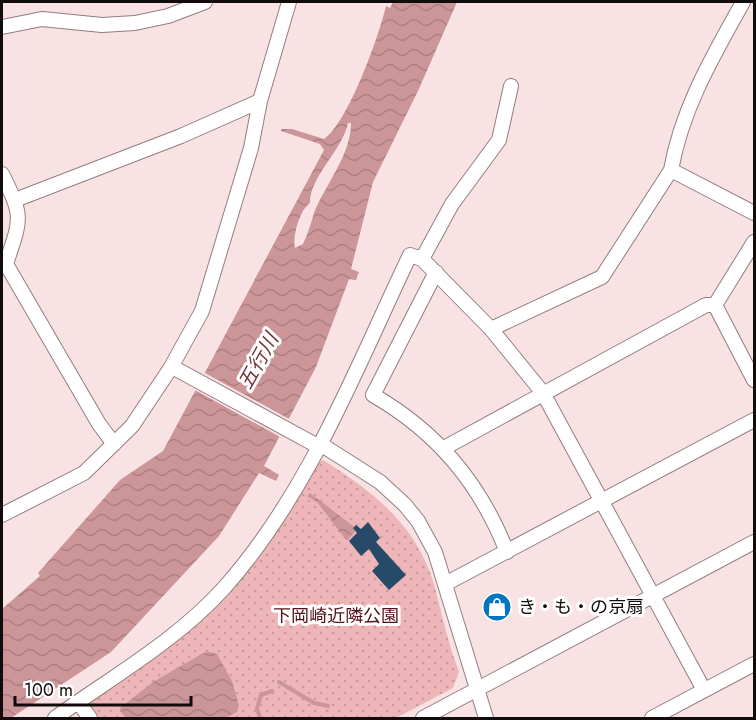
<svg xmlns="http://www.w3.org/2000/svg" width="756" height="720" font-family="Jost,'Noto Sans JP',sans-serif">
  <defs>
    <pattern id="park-dots" width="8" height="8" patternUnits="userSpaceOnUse" patternTransform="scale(1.5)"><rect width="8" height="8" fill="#eeb6b8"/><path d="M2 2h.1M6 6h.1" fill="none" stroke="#cb9b9d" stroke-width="1.8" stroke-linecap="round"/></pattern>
    <pattern id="water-waves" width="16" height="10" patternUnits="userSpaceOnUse" patternTransform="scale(1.5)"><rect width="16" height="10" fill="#cc9598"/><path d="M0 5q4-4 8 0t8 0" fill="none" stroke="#ae7f82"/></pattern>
  </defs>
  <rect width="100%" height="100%" fill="#f8e2e3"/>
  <!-- park -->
  <path fill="url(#park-dots)" d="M323 460C372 491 416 524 434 584 442 614 448 643 459 672L453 688 396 718H94L85 705 223 594 315 464Z"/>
  <!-- water -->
  <path fill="url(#water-waves)" fill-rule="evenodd" d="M393 2H457L418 91 373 182 351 269 359 272 356 280 349 279 316 367 264 466 279 475 276 481 259 473 219 536 111 652 11 718H2V609L40 576 38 573 120 480 163 451 324 150 320 144 281 131V129H292L324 139C348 123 379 36 386 6L390 8ZM348 123H351C351 155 325 185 314 213 311 223 308 234 303 244L295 248C292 237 300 209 310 203 309 178 343 149 348 123Z
    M310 493 357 529 347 541 317 502 307 496Z
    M210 652 217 654 232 681 239 705 237 712 225 718H126L120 711V708L153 682 203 653Z"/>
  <!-- pier -->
  <path fill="#f8e2e3" d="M203 372 291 420 282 438 193 389Z"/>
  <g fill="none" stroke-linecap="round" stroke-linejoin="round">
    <!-- stream -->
    <path stroke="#cc9598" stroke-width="4" d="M279 682 314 703 328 706
      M260 718 257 708 261 695 272 691"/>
  </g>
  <!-- building -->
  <path fill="#284a69" d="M368 522 380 538 376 542 406 575 389 590 372 571 379 564 369 549 361 556 349 541 357 533 353 528 356 525 361 529Z"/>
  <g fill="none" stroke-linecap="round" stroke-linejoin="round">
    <!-- minor casing -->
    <g stroke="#927e7f" stroke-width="16">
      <path id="minor" d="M2 27 42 19 102 25 135 23 168 16 205 2
        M671 170C682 108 713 56 743 2
        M2 174C24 218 21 218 6 264L99 424 114 444
        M15 200 181 136 260 101
        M422 259 452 204 499 140 511 86
        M436 272 373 395C437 432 480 483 507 552
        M715 305 754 380
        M715 305 754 242
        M491 329 602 277 671 170 754 213
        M170 369H176L314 444 322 445 380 482 405 505 418 521 435 552 486 718
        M444 448 706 305H715
        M2 515 84 473 132 426 170 369 202 311 251 148 260 101 289 2
        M445 584 754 420
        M78 702 90 718
        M55 718C112 677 176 641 224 588 310 491 355 370 410 255L422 259 491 329 543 393 704 690
        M423 718 754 542
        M652 718 754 664"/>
    </g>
    <!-- minor -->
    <use href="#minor" stroke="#fff" stroke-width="14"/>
  </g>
  <!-- icons -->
  <defs>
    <g id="shop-disc" transform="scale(1.5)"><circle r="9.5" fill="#0374be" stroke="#fff"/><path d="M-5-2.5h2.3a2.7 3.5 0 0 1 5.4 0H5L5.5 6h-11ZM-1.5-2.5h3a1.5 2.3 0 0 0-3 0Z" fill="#fff"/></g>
  </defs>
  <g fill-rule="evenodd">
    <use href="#shop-disc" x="497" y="607"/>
  </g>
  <g text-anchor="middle" stroke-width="6" stroke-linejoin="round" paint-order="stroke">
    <!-- poi labels -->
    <g font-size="18" fill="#120b0c" stroke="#fff" text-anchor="start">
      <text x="518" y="613">き・も・の京扇</text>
    </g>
    <!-- park labels -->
    <g font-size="18" fill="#52101b" stroke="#fff">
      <text x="336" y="622">下岡崎近隣公園</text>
    </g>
    <!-- water labels -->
    <g font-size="20" font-style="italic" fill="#78333a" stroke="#fff">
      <text transform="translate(258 361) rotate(-61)" y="7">五行川</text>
    </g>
  </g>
  <!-- border -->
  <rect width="756" height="720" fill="none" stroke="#120b0c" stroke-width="6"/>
  <!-- scale -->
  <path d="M15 696v9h176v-9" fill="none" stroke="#120b0c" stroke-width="3"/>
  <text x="24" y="696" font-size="18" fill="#120b0c" stroke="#ffffff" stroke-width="4.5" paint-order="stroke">100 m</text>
</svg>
